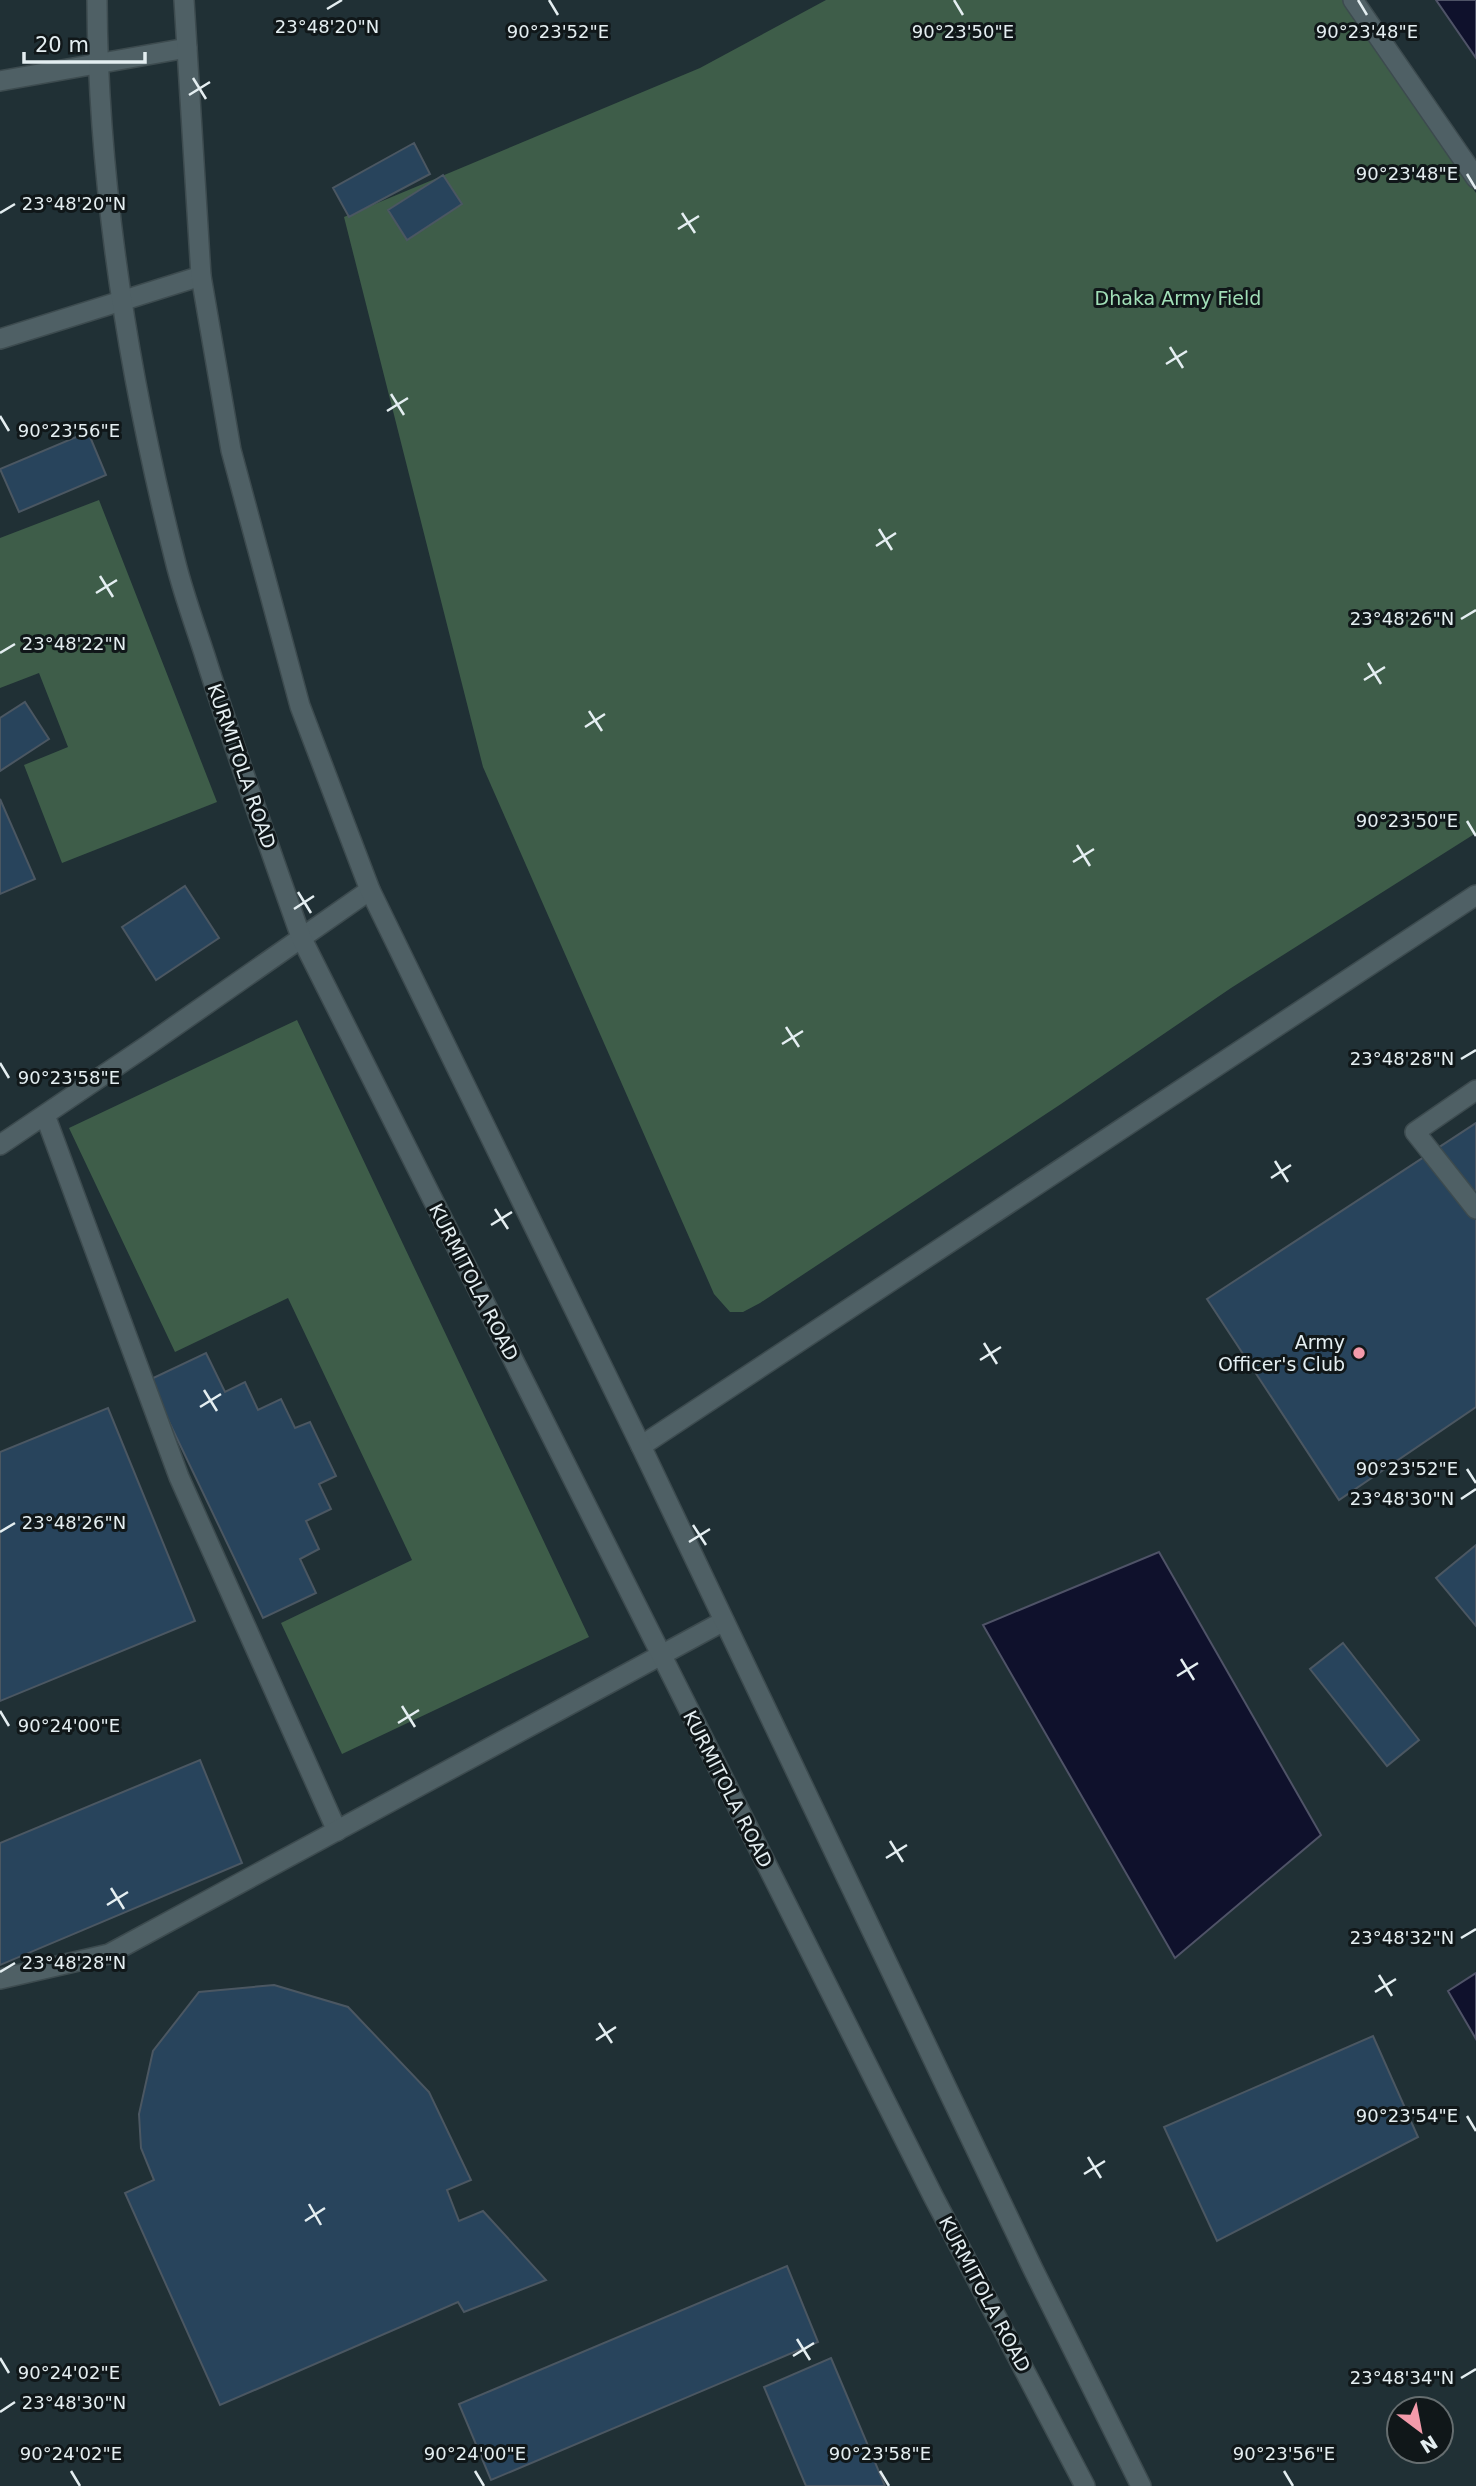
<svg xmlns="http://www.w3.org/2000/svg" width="1476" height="2486" font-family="'DejaVu Sans',sans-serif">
  <rect width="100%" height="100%" fill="#203035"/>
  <!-- green -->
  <path fill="#3e5d49" d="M826 0H1343L1476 193V833L1231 988 1061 1104 760 1303 743 1312H730L714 1294 483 767 344 217 700 68Z
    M99 500 217 802 62 863 24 765 68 747 39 673 0 688V538Z
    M297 1020 589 1637 342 1754 281 1623 412 1560 288 1298 175 1352 69 1128Z"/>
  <!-- water -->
  <path fill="#0f112c" stroke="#4f5367" stroke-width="2" d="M1436 0H1476V58Z
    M1159 1552 1321 1835 1175 1958 983 1625Z
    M1476 1973V2039L1448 1991Z"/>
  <!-- building -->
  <path fill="#28445c" stroke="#4b5762" stroke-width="2" d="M414 143 430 174 349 217 333 188Z
    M443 175 462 204 407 240 388 210Z
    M88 432 106 475 19 512 0 469Z
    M25 702 49 739 0 771V718Z
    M0 799 35 879 0 894Z
    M185 886 219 938 156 980 122 927Z
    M1476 1123V1407L1339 1500 1207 1299Z
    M206 1353 225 1392 245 1382 258 1410 281 1399 295 1428 310 1422 336 1476 319 1484 331 1509 306 1521 319 1549 300 1559 316 1593 263 1618 149 1380Z
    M108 1408 195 1621 0 1701V1452Z
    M1476 1545V1626L1436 1578Z
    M1343 1643 1419 1740 1387 1766 1310 1669Z
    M200 1760 242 1863 0 1965V1843Z
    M274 1985 348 2007 429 2092 471 2180 447 2190 459 2221 483 2211 546 2280 464 2312 458 2302 220 2405 125 2193 154 2180 141 2148 139 2114 153 2051 199 1992Z
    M1373 2036 1418 2137 1217 2241 1164 2127Z
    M787 2266 818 2342 491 2480 459 2404Z
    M831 2358 885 2486H806L764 2387Z"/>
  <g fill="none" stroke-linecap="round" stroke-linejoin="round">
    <!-- service casing -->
    <g stroke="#3d4b4f" stroke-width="22">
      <path id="service" d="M1353 0 1476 178
        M1476 1090 1415 1132 1476 1209
        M45 1115 179 1477 337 1831
        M0 1145 148 1045 370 890"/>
    </g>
    <!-- minor casing -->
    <g stroke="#3d4b4f" stroke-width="22">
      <path id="minor" d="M0 81 187 48
        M0 339 201 276
        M641 1446 1476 895
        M0 1979 109 1954 724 1621"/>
    </g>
    <!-- secondary casing -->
    <g stroke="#3d4b4f" stroke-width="22">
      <path id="secondary" d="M97 0C98 188 129 378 175 560 183 593 195 625 205 656 235 751 268 844 301 937L933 2196 1085 2486
        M184 0 201 276 231 450 300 706 370 890 641 1446 1033 2269 1141 2486"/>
    </g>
    <!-- service -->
    <use href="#service" stroke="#4f6065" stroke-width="19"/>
    <!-- minor -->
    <use href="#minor" stroke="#4f6065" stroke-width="19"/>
    <!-- secondary -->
    <use href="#secondary" stroke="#4f6065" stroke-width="19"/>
  </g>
  <!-- ticks -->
  <path fill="none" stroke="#e4eef1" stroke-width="2.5" d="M549 0 558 15M954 0 963 15M1358 0 1367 15M327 9 342 0M193 78 206 99M189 95 210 82M1467 174 1476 189M0 213 15 204M682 213 695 233M678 229 699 216M1170 347 1183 368M1166 364 1187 351M391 394 404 415M387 411 408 398M0 416 9 431M879 529 892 550M876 546 896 533M100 576 113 597M96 593 117 580M1461 619 1476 610M0 653 15 644M1368 663 1381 684M1364 680 1385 667M589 711 602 731M585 727 605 714M1467 821 1476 836M1077 845 1090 866M1073 862 1094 849M298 892 311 913M294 909 314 896M786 1027 799 1047M782 1044 803 1031M1461 1059 1476 1050M0 1063 9 1078M1275 1161 1288 1182M1271 1178 1291 1165M495 1209 508 1229M491 1225 512 1212M984 1343 997 1364M980 1360 1001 1347M204 1390 217 1411M200 1407 221 1394M1467 1469 1476 1483M1461 1499 1476 1489M693 1525 706 1545M0 1532 15 1523M689 1542 710 1529M1181 1659 1194 1680M1177 1676 1198 1663M402 1706 415 1727M0 1711 9 1726M398 1723 419 1710M890 1841 903 1862M886 1858 907 1845M111 1888 124 1909M107 1905 128 1892M1461 1938 1476 1929M0 1972 15 1963M1379 1975 1392 1996M1375 1992 1396 1979M599 2023 612 2043M596 2040 616 2027M1467 2116 1476 2131M1088 2157 1101 2178M1084 2174 1105 2161M309 2204 321 2225M305 2221 325 2208M797 2339 810 2360M793 2356 814 2343M0 2358 9 2373M1461 2378 1476 2369M0 2412 15 2402M71 2471 80 2486M475 2471 484 2486M880 2471 889 2486M1284 2471 1293 2486"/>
  <!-- markers -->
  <circle fill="#f39aaa" stroke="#101719" stroke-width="2.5" cx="1359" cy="1353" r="7"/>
  <g text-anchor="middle" stroke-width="6" stroke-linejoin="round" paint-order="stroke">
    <!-- park labels -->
    <g font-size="19" fill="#a1dfb7" stroke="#101719">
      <text x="1178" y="305">Dhaka Army Field</text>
    </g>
    <!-- street labels -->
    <g font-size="19" fill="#e4eef1" stroke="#101719">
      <text transform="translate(242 766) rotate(71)" y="7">KURMITOLA ROAD</text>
      <text transform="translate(474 1282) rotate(63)" y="7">KURMITOLA ROAD</text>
      <text transform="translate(728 1789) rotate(63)" y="7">KURMITOLA ROAD</text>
      <text transform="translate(985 2294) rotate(62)" y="7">KURMITOLA ROAD</text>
    </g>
    <!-- poi labels -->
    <g font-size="19" fill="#e4eef1" stroke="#101719" text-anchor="end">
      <text x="1345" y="1349">Army<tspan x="1345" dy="22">Officer's Club</tspan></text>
    </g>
  </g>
  <g font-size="18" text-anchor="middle" fill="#e4eef1" stroke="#101719" stroke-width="6" stroke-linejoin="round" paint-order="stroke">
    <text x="327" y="33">23°48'20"N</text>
    <text x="963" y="38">90°23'50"E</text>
    <text x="558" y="38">90°23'52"E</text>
    <text x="1367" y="38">90°23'48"E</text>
    <text x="1407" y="180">90°23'48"E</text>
    <text x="74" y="210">23°48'20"N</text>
    <text x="69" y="437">90°23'56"E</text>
    <text x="1402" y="625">23°48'26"N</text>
    <text x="74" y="650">23°48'22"N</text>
    <text x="1407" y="827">90°23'50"E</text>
    <text x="1402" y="1065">23°48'28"N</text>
    <text x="69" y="1084">90°23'58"E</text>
    <text x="1407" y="1475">90°23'52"E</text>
    <text x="1402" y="1505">23°48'30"N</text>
    <text x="74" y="1529">23°48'26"N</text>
    <text x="69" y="1732">90°24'00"E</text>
    <text x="1402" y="1944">23°48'32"N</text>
    <text x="74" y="1969">23°48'28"N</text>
    <text x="1407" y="2122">90°23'54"E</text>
    <text x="69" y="2379">90°24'02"E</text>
    <text x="1402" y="2384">23°48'34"N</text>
    <text x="74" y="2409">23°48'30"N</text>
    <text x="71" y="2460">90°24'02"E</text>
    <text x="475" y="2460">90°24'00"E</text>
    <text x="880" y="2460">90°23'58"E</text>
    <text x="1284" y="2460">90°23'56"E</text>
  </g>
  <!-- north arrow -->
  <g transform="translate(1420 2430) rotate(148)"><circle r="33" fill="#101719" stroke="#656d6f" stroke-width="2"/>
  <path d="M0-5L12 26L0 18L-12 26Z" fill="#f39aaa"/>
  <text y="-10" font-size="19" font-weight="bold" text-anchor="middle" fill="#e4eef1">N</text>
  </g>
  <!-- scale -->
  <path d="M24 52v10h121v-10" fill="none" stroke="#e4eef1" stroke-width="3.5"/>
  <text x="35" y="52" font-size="21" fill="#e4eef1" stroke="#101719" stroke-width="5" paint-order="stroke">20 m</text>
</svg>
